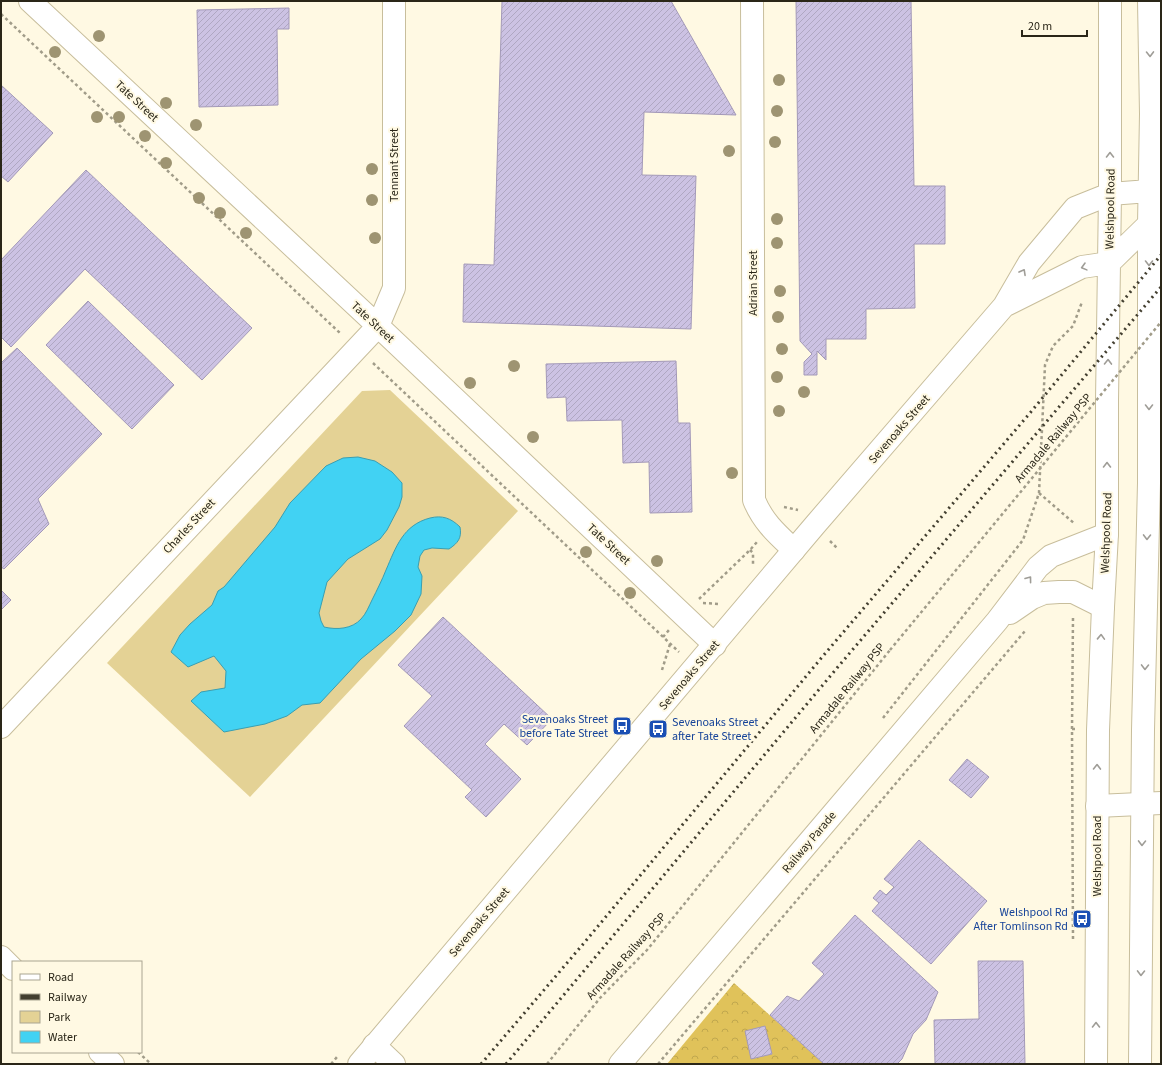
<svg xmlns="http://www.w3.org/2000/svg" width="1162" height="1065" font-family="'Source Sans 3',sans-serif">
  <defs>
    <pattern id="forest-crowns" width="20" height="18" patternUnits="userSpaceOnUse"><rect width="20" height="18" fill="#e0c25a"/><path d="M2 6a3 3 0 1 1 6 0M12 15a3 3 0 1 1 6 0" fill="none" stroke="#c0a74e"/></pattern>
    <pattern id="building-hatch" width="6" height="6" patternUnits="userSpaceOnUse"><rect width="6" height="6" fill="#ccc2e3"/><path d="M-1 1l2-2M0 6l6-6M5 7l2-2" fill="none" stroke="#afa7c2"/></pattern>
  </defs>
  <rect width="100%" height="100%" fill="#fff9e3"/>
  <!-- green -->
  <path fill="#e4d295" d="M390 390 518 511 250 797 107 663 362 391Z"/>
  <!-- forest -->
  <path fill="url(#forest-crowns)" d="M734 983 824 1064H667Z"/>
  <!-- water -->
  <path fill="#41d2f3" stroke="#3a9eb1" d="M358 457 375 461 392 472 402 483V497L399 507 387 530 380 539 348 559 327 582 319 613 321 621 324 627C337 630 352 629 361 619 366 614 369 606 372 600 377 590 382 580 386 570 396 547 403 525 430 518 442 515 451 518 460 527 462 538 458 543 449 549L432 548 424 550 420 556 418 567 422 576 421 594 411 615 395 631 361 659 320 703 302 705 287 716 265 724 224 732 191 701 201 692 225 688 226 671 214 656 188 667 171 652 180 635 190 624 212 605 218 591 224 587 275 527 290 503 326 466 343 458Z"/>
  <!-- building -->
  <path fill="url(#building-hatch)" stroke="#a399b8" d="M502 1H671L736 115 644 112 642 175 696 176 691 329 463 322 464 264 494 265Z
    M796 1H911L914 186H945V244H914L915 308 866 309V339H826V360L817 351V375H804V362L812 354 800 341Z
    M289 8V29H277L278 105 199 107 197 10Z
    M1 85 53 133 8 182 1 176Z
    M86 170 252 328 202 380 85 269 11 347 1 337V260Z
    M88 301 174 385 132 429 46 345Z
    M17 348 102 434 38 499 49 524 4 569 1 567V363Z
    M676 361 678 423H690L692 512 650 513 649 462 623 463 622 420 567 421 566 397 547 398 546 364Z
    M1 590 11 600 1 610Z
    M443 617 552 719 527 745 504 724 485 744 521 779 486 817 465 797 472 790 404 726 432 696 398 665Z
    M967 759 989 777 971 798 949 780Z
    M919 840 987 901 931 964 872 911 879 903 873 898 880 890 886 895 894 887 884 879Z
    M855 915 938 992 926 1020 913 1034 902 1059 897 1064H824L770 1015 787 996 799 1001 824 974 812 963Z
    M978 961H1023L1025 1064H935L934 1020 979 1019Z
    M765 1026 772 1054 751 1059 745 1031Z"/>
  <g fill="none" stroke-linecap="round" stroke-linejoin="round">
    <!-- minor casing -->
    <g stroke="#c8be9c" stroke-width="24">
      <path id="minor" d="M30 1 378 326 715 645
        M752 1 754 500C763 522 777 534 794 550
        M1010 613 1032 598 1044 593 1059 592H1073L1103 607
        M1 727 378 326 394 288V1
        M1097 806 1161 803
        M374 1045 394 1064
        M620 1064 997 621 1038 567 1051 556 1107 534"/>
    </g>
    <!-- major casing -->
    <g stroke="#c8be9c" stroke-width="24">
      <path id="major" d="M1004 306 1082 267 1109 263 1149 224
        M1 957 13 969
        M100 1052 113 1064
        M359 1064 815 525 1004 306 1029 263 1075 208 1110 194 1149 191
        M1096 1064 1098 730 1103 607 1107 534V401L1110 194V1
        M1140 1064 1143 730 1149 483V224L1151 114 1149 1"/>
    </g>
    <!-- path -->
    <path stroke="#a19c89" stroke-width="2.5" stroke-dasharray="3 3" stroke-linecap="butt" d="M1 14 341 334
      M373 363 679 652
      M1039 493 1075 524
      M784 507 798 510
      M830 541 838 549
      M750 550 753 553V565
      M699 599 750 550 757 542
      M703 603 720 604
      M663 637 669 630
      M662 670 670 644
      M883 718 1023 540 1039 493 1045 365 1053 346 1073 326 1082 302
      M1072 729 1073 617
      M1073 939 1072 729H1077
      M138 1052 151 1064
      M331 1064 337 1057
      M547 1064 600 998 647 950 890 650
      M658 1064 1025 631"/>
    <!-- minor -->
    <use href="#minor" stroke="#fff" stroke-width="22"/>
    <!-- major -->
    <use href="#major" stroke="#fff" stroke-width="22"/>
    <!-- rail -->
    <path stroke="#433f30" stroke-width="3" stroke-dasharray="2 4" stroke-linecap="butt" d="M481 1064 584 943 823 656 1030 413 1161 255
      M506 1064 837 668 1161 287"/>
    <!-- path-bridge -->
    <path stroke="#a19c89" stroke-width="2.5" stroke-dasharray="3 3" stroke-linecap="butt" d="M890 650 1161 322"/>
  </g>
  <!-- trees -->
  <g fill="#9e9472">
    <circle cx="99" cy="36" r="6"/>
    <circle cx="55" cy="52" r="6"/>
    <circle cx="779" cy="80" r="6"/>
    <circle cx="166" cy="103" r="6"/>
    <circle cx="777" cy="111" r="6"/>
    <circle cx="97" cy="117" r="6"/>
    <circle cx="119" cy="117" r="6"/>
    <circle cx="196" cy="125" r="6"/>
    <circle cx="145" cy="136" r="6"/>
    <circle cx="775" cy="142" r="6"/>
    <circle cx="729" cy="151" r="6"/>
    <circle cx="166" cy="163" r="6"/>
    <circle cx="372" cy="169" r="6"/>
    <circle cx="199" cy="198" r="6"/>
    <circle cx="372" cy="200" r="6"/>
    <circle cx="220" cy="213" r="6"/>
    <circle cx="777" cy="219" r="6"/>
    <circle cx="246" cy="233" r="6"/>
    <circle cx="375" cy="238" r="6"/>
    <circle cx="777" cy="243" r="6"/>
    <circle cx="780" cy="291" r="6"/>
    <circle cx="778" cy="317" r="6"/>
    <circle cx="782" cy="349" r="6"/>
    <circle cx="514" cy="366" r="6"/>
    <circle cx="777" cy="377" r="6"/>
    <circle cx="470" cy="383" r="6"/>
    <circle cx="804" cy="392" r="6"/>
    <circle cx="779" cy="411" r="6"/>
    <circle cx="533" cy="437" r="6"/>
    <circle cx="732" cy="473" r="6"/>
    <circle cx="586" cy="552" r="6"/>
    <circle cx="657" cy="561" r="6"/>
    <circle cx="630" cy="593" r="6"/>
  </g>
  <!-- one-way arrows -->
  <defs><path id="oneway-chevron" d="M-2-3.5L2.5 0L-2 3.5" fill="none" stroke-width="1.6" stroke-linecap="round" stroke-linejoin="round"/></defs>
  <g stroke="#9f9d97">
    <use href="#oneway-chevron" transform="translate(1150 54) rotate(89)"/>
    <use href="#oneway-chevron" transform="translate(1110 155) rotate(-90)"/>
    <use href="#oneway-chevron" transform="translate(1149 263) rotate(90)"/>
    <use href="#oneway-chevron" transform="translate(1084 267) rotate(165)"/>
    <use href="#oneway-chevron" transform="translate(1023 272) rotate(-61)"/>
    <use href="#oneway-chevron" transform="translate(1108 362) rotate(-89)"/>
    <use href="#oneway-chevron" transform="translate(1149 407) rotate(90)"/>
    <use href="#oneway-chevron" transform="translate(1107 465) rotate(-90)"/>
    <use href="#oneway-chevron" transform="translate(1147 537) rotate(91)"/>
    <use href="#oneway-chevron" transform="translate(1029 579) rotate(-53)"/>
    <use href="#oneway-chevron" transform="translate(1101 637) rotate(-88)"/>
    <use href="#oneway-chevron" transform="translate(1145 667) rotate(91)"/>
    <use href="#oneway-chevron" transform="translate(1097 767) rotate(-89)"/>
    <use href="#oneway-chevron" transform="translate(1142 843) rotate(91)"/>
    <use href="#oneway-chevron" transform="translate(1141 973) rotate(91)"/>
    <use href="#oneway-chevron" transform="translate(1096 1025) rotate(-90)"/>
  </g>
  <!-- icons -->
  <defs>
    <g id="bus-square" transform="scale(1)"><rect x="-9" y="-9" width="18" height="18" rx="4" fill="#1a4fb4" stroke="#fff9e3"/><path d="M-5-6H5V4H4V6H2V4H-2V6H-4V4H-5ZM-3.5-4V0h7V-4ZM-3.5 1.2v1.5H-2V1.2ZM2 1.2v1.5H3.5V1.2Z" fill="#fff"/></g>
  </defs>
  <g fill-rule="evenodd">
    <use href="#bus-square" x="622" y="726"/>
    <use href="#bus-square" x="658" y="729"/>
    <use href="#bus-square" x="1082" y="919"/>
  </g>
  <g text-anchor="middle" stroke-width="4" stroke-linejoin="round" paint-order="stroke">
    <!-- street labels -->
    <g font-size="12" fill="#2a2618" stroke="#fff9e3">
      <text transform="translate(137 101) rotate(43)" y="4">Tate Street</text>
      <text transform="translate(394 165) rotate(-90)" y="4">Tennant Street</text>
      <text transform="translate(1110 209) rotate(-89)" y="4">Welshpool Road</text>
      <text transform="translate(753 283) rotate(-90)" y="4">Adrian Street</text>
      <text transform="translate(373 322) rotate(43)" y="4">Tate Street</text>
      <text transform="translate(899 429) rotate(-49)" y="4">Sevenoaks Street</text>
      <text transform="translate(1053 438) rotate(-50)" y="4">Armadale Railway PSP</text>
      <text transform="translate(189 526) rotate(-47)" y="4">Charles Street</text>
      <text transform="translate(1106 533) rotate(-88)" y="4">Welshpool Road</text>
      <text transform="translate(609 544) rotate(43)" y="4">Tate Street</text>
      <text transform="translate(689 675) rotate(-50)" y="4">Sevenoaks Street</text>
      <text transform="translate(847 688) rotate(-51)" y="4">Armadale Railway PSP</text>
      <text transform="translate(809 842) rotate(-50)" y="4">Railway Parade</text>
      <text transform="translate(1097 856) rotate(-90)" y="4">Welshpool Road</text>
      <text transform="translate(479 922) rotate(-50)" y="4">Sevenoaks Street</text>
      <text transform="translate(626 956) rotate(-48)" y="4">Armadale Railway PSP</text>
    </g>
    <!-- transit labels -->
    <g font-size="12" fill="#164399" stroke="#fff9e3" text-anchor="end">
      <text x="608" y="723">Sevenoaks Street<tspan x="608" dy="14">before Tate Street</tspan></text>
      <text x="672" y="726" text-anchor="start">Sevenoaks Street<tspan x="672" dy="14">after Tate Street</tspan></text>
      <text x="1068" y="916">Welshpool Rd<tspan x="1068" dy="14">After Tomlinson Rd</tspan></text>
    </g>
  </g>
  <!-- border -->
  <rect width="1162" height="1065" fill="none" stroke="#2a2618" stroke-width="4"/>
  <!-- legend -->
  <rect x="12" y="961" width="130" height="92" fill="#fff9e3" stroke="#aaa592"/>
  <rect x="20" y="974" width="20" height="6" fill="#ffffff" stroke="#aaa592"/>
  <text x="48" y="981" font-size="12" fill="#2a2618">Road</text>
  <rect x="20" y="994" width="20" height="6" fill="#433f30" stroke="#aaa592"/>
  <text x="48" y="1001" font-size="12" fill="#2a2618">Railway</text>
  <rect x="20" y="1011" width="20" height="12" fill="#e4d295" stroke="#aaa592"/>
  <text x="48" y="1021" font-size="12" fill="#2a2618">Park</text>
  <rect x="20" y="1031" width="20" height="12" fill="#41d2f3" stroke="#aaa592"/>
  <text x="48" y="1041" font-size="12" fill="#2a2618">Water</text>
  <!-- scale -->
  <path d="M1022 30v6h65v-6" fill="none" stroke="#2a2618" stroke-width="2"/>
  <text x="1028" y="30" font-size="12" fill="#2a2618" stroke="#fff9e3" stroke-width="3" paint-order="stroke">20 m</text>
</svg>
